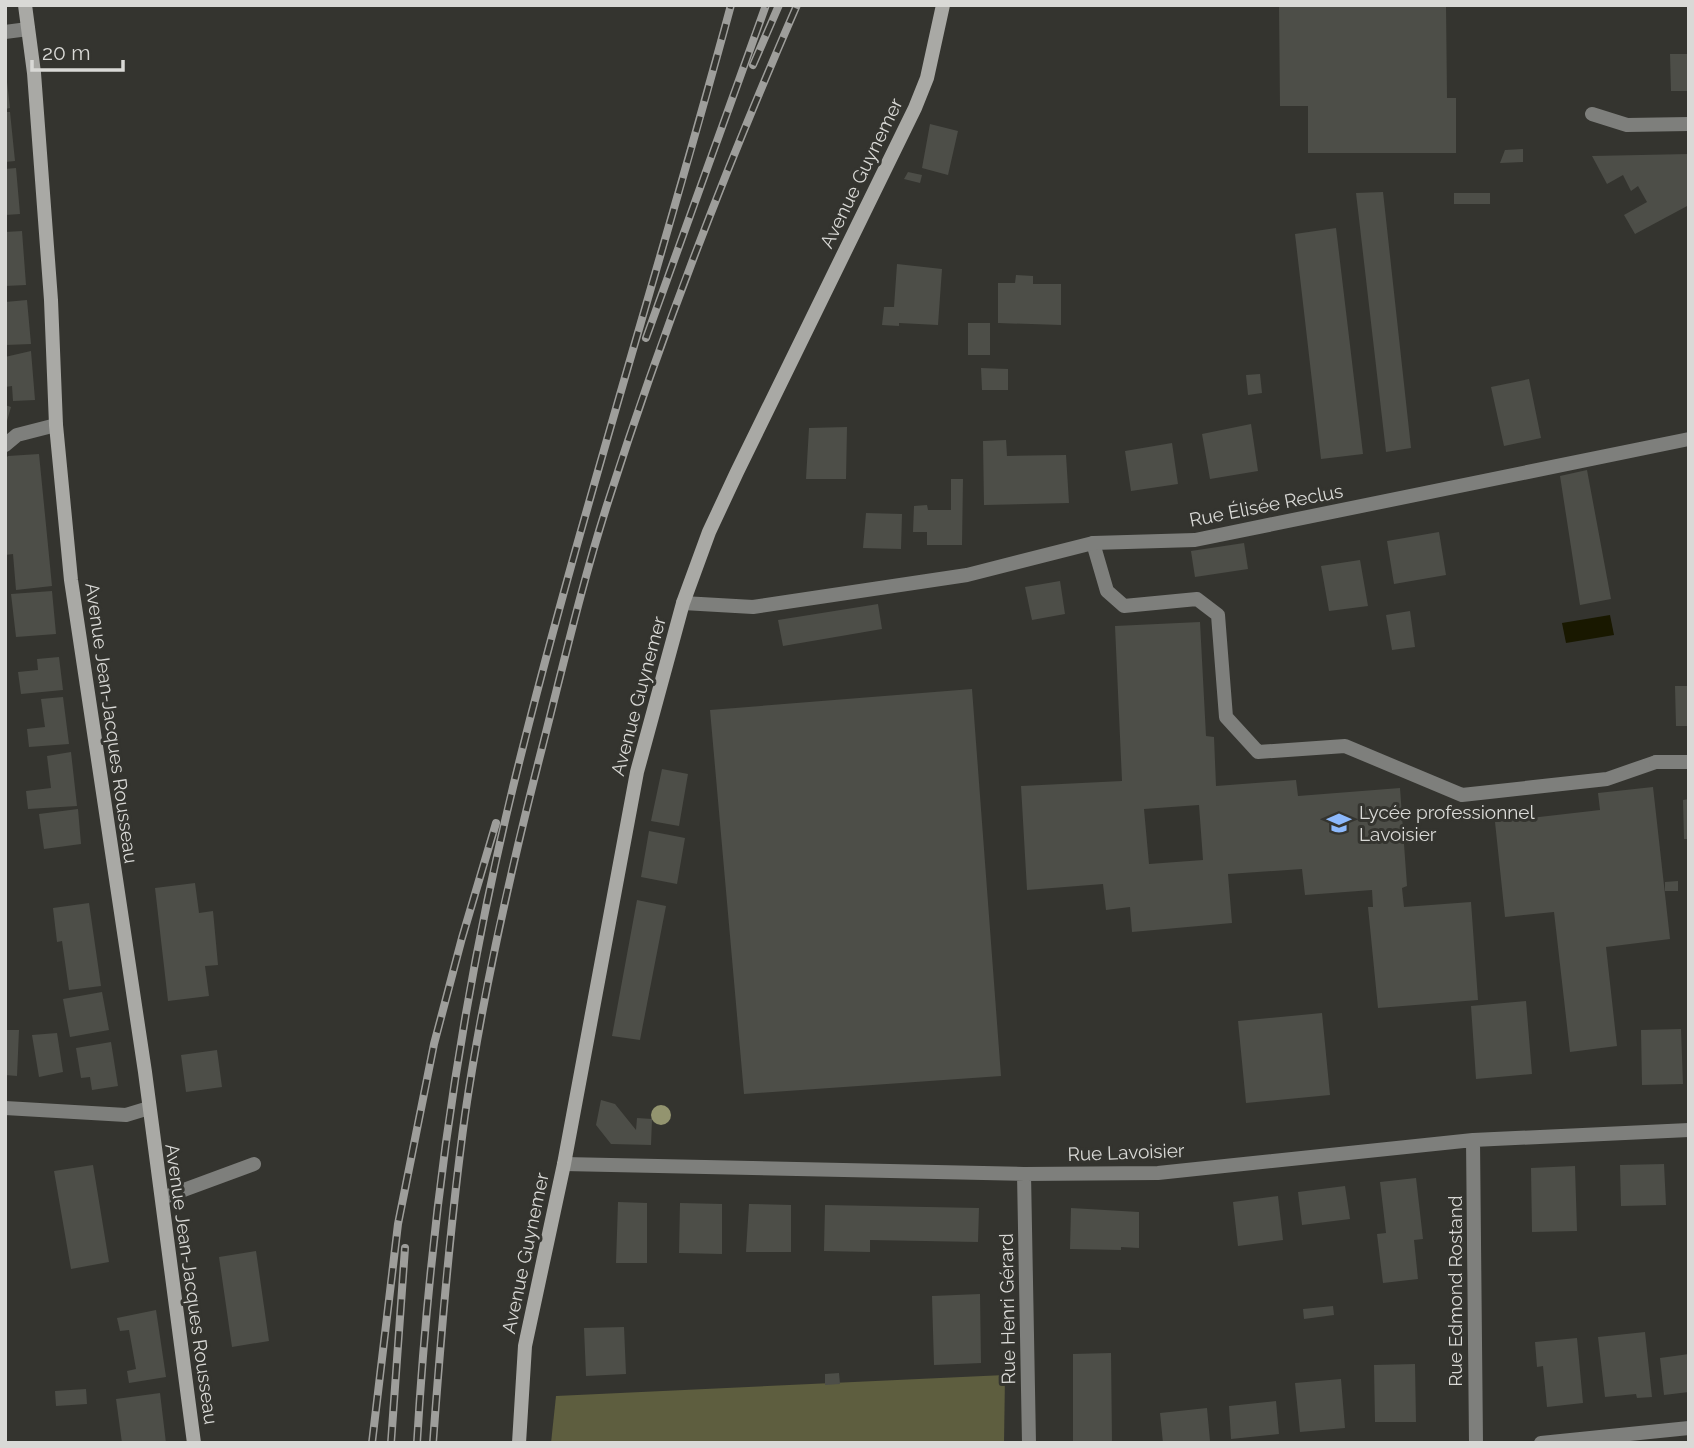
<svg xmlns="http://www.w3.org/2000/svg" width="1694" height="1448" font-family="Raleway,sans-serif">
  <rect width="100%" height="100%" fill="#34342f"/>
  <!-- green -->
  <path fill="#5e5e3f" d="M1005 1375 1004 1443H551L556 1396Z"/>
  <!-- water -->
  <path fill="#191800" d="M1610 615 1614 635 1566 643 1562 623Z"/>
  <!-- building -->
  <path fill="#4d4e48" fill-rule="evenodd" d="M1279 5H1446L1447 98H1456V153H1308V106H1280Z
    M1670 54H1689V91H1671Z
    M7 82 10 108 5 109V83Z
    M5 112H10L15 161 5 162Z
    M930 124 958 131 948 175 922 168Z
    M1523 149V162L1500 163 1505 150Z
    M1689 154V205L1635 234 1624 215 1647 202 1638 186 1631 191 1623 175 1607 184 1592 156Z
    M16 168 20 214 5 215V169Z
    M908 172 922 175 920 183 904 179Z
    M1383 192 1411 448 1386 452 1356 193Z
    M1454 193H1490V204H1454Z
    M1336 228 1363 454 1321 459 1295 234Z
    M22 231 26 285 5 286V232Z
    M897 264 942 269 938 325 899 323V326L882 325 884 307H894Z
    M1016 275 1033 276V284H1061V325L998 323V283H1015Z
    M27 300 31 344 5 345V302Z
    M968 323H990V355H968Z
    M31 351 35 400 13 401 12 386 5 387V357Z
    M981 368 1008 369V390H982Z
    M1260 374 1262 393 1248 395 1246 375Z
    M1529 379 1541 438 1504 446 1491 387Z
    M5 405 11 407 5 428Z
    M1251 424 1258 471 1210 479 1202 434Z
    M847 427 846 479H806L809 428Z
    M1006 440 1007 456 1066 455 1069 503 984 505 983 441Z
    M1172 443 1178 484 1131 491 1125 451Z
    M39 454 52 586 16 590 13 554 5 555 6 458 8 456Z
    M1587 470 1611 599 1580 605 1560 476Z
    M951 479H963L962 545H927V532H913L914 506 927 505 928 510H951Z
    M866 513 902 514 901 549 863 548Z
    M1439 532 1446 575 1394 584 1387 541Z
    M1244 543 1248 569 1195 577 1191 551Z
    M1360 560 1368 606 1329 611 1321 566Z
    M1060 581 1065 614 1032 620 1025 587Z
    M52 591 56 634 16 637 11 594Z
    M878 604 882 629 783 646 778 620Z
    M1410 611 1415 647 1392 650 1386 615Z
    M1200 622 1206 736 1214 737 1216 786 1296 780 1298 796 1400 788 1407 886 1402 888 1404 907 1471 902 1478 1000 1378 1008 1368 907H1373L1372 890 1305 895 1302 869 1228 874 1232 923 1132 932 1130 907 1106 910 1103 884 1027 890 1021 786 1122 781 1115 626ZM1199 805 1203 860 1149 864 1144 809Z
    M59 657 63 690 21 694 18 672 38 670 37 659Z
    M1675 686H1689V726H1676Z
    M972 689 1001 1076 744 1094 710 710Z
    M63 697 69 744 29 747 27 729 45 727 41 699Z
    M71 752 77 806 28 809 26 791 51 788 47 756Z
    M662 769 688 774 679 826 651 821Z
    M1653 787 1670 939 1606 947 1617 1046 1570 1052 1554 912 1505 917 1495 822 1600 810 1598 793Z
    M1689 799V839H1684L1683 800Z
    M78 809 81 844 44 849 39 814Z
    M649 831 685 838 677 884 641 877Z
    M1678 881V891H1665V882Z
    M195 883 199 913 213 911 218 965 205 966 209 996 168 1001 155 888Z
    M637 900 666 906 640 1040 612 1036Z
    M89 903 101 986 69 990 62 941 57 942 53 908Z
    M102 992 109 1030 70 1037 63 999Z
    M1526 1001 1532 1074 1476 1079 1471 1006Z
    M1322 1013 1330 1095 1246 1103 1238 1021Z
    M1681 1029 1683 1084 1642 1085 1641 1030Z
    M5 1030H19L17 1076 5 1075Z
    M57 1033 63 1072 39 1077 32 1035Z
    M111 1042 118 1086 92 1090 90 1077 81 1078 76 1048Z
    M217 1050 222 1087 186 1092 181 1055Z
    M601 1100 615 1104 636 1130 637 1118 652 1119 651 1145 611 1144 596 1125Z
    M1664 1164 1666 1205 1621 1206 1620 1165Z
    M93 1165 109 1262 71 1269 54 1171Z
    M1575 1166 1577 1231 1532 1232 1531 1168Z
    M1416 1178 1423 1239 1414 1240 1418 1279 1383 1283 1377 1234 1386 1233 1380 1182Z
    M1345 1186 1350 1219 1302 1225 1298 1192Z
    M1278 1196 1283 1240 1238 1246 1233 1202Z
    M618 1202 647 1203V1263H616Z
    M680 1203 722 1204V1254L679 1253Z
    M749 1204 791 1205V1252H746Z
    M825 1205 979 1208 978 1242 870 1240V1252L824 1251Z
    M1071 1208 1139 1212V1248L1121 1247V1250L1070 1249Z
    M256 1251 269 1341 232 1347 219 1257Z
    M980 1294 981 1363 934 1365 932 1296Z
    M1333 1306 1334 1315 1304 1319 1303 1309Z
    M156 1310 166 1377 129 1383 127 1371 136 1369 129 1330 120 1331 117 1318Z
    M624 1327 626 1374 586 1376 584 1328Z
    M1645 1332 1652 1397 1637 1398 1636 1394 1605 1397 1598 1337Z
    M1577 1338 1583 1403 1547 1407 1543 1366 1537 1367 1535 1342Z
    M1111 1353 1112 1443H1073V1354Z
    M1689 1354V1392L1664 1395 1660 1358Z
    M1415 1364 1416 1422H1375L1374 1365Z
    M839 1373 840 1384 825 1385V1374Z
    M1341 1379 1345 1428 1300 1432 1295 1383Z
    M86 1389 87 1404 56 1406 55 1391Z
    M160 1393 166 1443H122L116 1399Z
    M1276 1401 1279 1434 1231 1439 1229 1406Z
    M1207 1408 1210 1441 1163 1443 1160 1413Z"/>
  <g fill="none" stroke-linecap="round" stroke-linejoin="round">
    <!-- lane -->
    <path stroke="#7e7f7c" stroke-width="14" d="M1093 543 1107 591 1124 606 1197 599 1218 615 1226 717 1258 752 1345 746 1462 795 1607 779 1656 762
      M162 1198 254 1164"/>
    <!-- street -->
    <path stroke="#7e7f7c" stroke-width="14" d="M5 32 28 29
      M1592 114 1627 125 1689 124
      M5 445 17 435 56 425
      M683 603 753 607 967 575 1093 543 1195 540 1689 439
      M1656 762H1689
      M5 1108 126 1115 149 1108
      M1473 1140 1476 1443
      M564 1164 1024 1174 1158 1173 1473 1140 1689 1130
      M1024 1174 1029 1443
      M1541 1443 1689 1428"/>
    <!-- secondary -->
    <path stroke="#a9a9a5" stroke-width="14" d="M25 5 34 73 51 300 56 425 71 580 145 1072 194 1443
      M519 1443 525 1346 564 1164 637 772 683 603 709 532 737 472 915 108 927 78 943 5"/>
    <!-- rail casing -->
    <g stroke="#9e9e9b" stroke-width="8">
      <path id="rail" d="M753 65 779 5
        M646 338 766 5
        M372 1443 398 1224 434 1044 462 938 496 823
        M391 1443 405 1248
        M417 1443C430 1221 461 999 514 783 578 522 661 265 731 5
        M433 1443C441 1333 450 1224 465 1115 483 991 511 869 542 748 563 666 582 583 608 502 662 333 726 168 797 5"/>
    </g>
    <!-- rail -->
    <use href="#rail" stroke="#34342f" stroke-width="5" stroke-dasharray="16" stroke-linecap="butt"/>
  </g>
  <!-- trees -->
  <circle fill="#93946f" cx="661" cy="1115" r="10"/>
  <!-- icons -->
  <defs>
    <g id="school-bare" transform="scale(1.89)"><path d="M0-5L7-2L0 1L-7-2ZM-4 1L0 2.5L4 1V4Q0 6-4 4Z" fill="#8db9fc" stroke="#34342f" stroke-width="2.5" paint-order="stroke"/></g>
  </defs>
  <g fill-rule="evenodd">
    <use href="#school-bare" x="1339" y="823"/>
  </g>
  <g text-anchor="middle" stroke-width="6" stroke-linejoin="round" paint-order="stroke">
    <!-- street labels -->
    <g font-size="19" fill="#d9d9d6" stroke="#34342f">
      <text transform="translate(861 173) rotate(-64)" y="7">Avenue Guynemer</text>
      <text transform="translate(1266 505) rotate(-11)" y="7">Rue Élisée Reclus</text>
      <text transform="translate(638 696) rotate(-75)" y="7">Avenue Guynemer</text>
      <text transform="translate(112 723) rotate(82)" y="7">Avenue Jean-Jacques Rousseau</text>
      <text transform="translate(1126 1152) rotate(-2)" y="7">Rue Lavoisier</text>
      <text transform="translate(525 1253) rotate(-78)" y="7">Avenue Guynemer</text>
      <text transform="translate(192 1284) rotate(82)" y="7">Avenue Jean-Jacques Rousseau</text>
      <text transform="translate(1455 1291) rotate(-90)" y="7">Rue Edmond Rostand</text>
      <text transform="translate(1007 1309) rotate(-91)" y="7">Rue Henri Gérard</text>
    </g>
    <!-- poi labels -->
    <g font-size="19" fill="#d9d9d6" stroke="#34342f" text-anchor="start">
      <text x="1359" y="819">Lycée professionnel<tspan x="1359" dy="22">Lavoisier</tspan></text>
    </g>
  </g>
  <!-- border -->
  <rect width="1694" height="1448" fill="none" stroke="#d9d9d6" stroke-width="14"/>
  <!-- scale -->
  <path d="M32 60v10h91v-10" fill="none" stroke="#d9d9d6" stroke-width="3.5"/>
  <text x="42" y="60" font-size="21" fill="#d9d9d6" stroke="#34342f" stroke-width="5" paint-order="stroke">20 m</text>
</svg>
